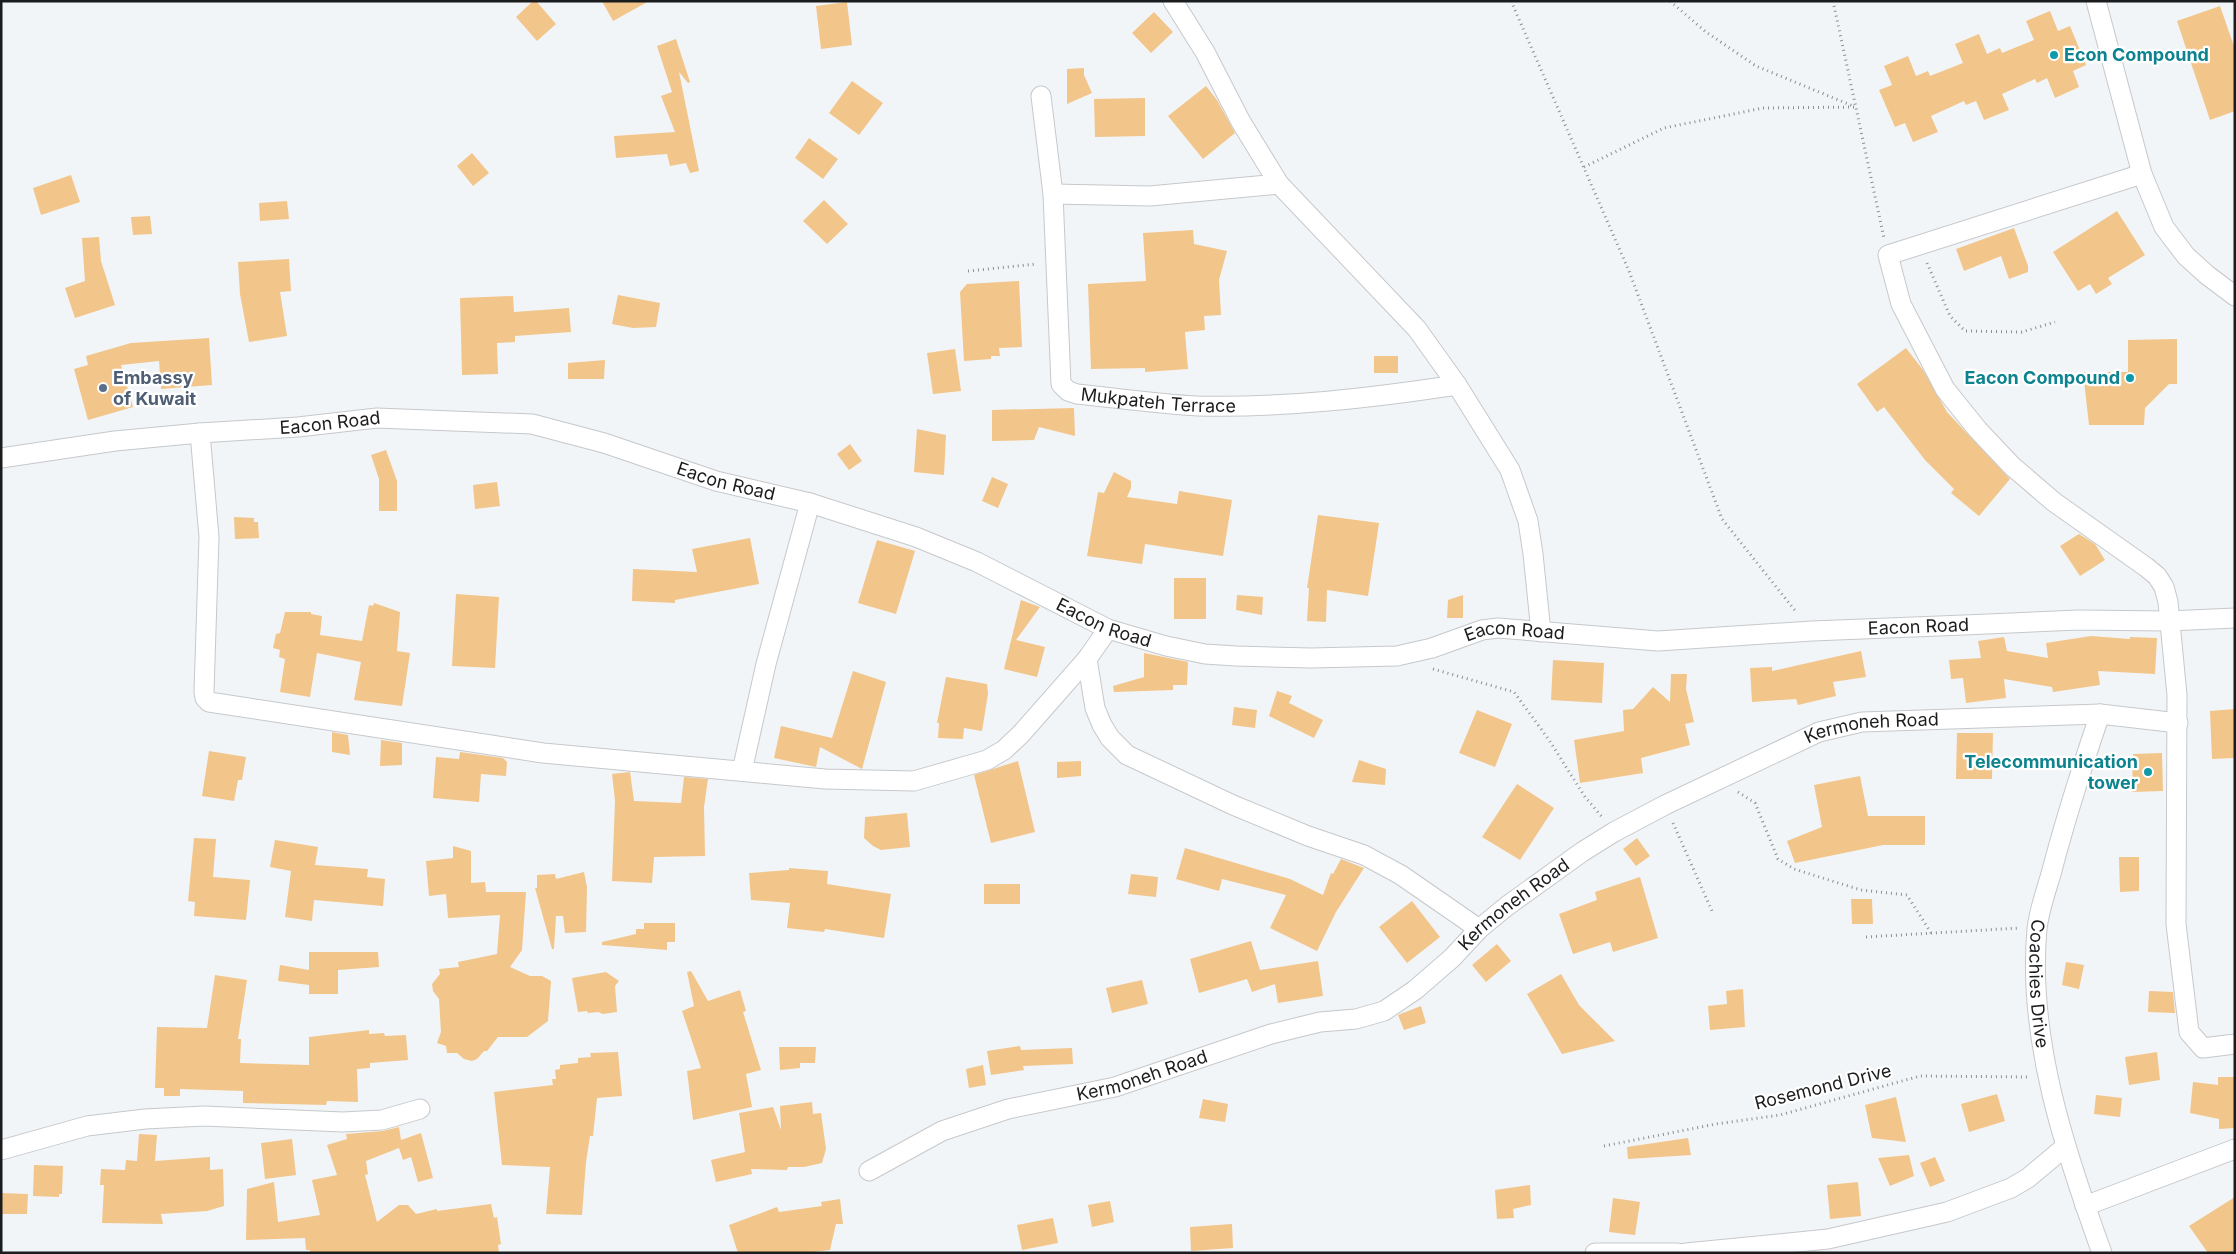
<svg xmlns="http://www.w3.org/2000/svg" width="2236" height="1254" font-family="Inter,sans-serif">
  <rect width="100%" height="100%" fill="#f2f5f8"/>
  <!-- building -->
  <path fill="#f2c58a" d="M533 1H536L556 24 537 41 516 17Z
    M602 1H649L613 21Z
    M847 2 852 45 821 49 816 6Z
    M2220 6 2235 49V111L2210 120 2177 21Z
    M2050 11 2058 31 2070 26 2086 65 2073 71 2079 87 2055 98 2047 78 2037 83 2035 79 2002 94 2009 110 1984 120 1976 101 1966 105 1964 101 1931 116 1938 132 1913 142 1905 123 1895 127 1879 90 1892 85 1884 66 1908 56 1916 76 1928 71 1930 76 1963 63 1955 44 1979 34 1987 54 2000 48 2002 53 2034 40 2026 21Z
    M1154 12 1173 32 1151 53 1132 33Z
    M676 39 690 82 688 83 679 72 699 171 690 173 686 163 670 166 667 154 616 158 614 136 675 132 661 96 672 92 657 46Z
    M1084 68V75L1092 93 1067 104V69Z
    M852 81 883 103 859 135 829 113Z
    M1206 86 1217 100 1235 133 1203 159 1168 116Z
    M1145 98V136L1095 137 1094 99Z
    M809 138 838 159 823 179 795 158Z
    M472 153 489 173 473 186 457 166Z
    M71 175 80 202 41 215 33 188Z
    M824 200 848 224 827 244 803 221Z
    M287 201 289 219 260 221 259 203Z
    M2117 211 2145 255 2108 278 2112 284 2096 294 2090 284 2078 291 2053 252Z
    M150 216 152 234 133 235 131 217Z
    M2014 228 2028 266V272L2009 279 2001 256 1964 271 1956 249Z
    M1193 230 1194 244 1227 251 1219 280 1221 315 1204 316 1205 330 1185 332 1188 369 1145 372V368L1091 369 1088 284 1146 281 1143 233Z
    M99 237 101 261 115 305 75 318 65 288 85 281 82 238Z
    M289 259 291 291 280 292 287 336 249 342 240 294 238 262Z
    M1019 281 1022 347 999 348 1000 356H991V359L964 361 960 292 967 284Z
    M618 295 660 303 656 327 633 328 612 324Z
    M513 296 514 312 569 308 571 332 515 336V342L497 343 498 374 462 375 460 298Z
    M209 338 212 385 161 389 159 361 121 365 133 407 88 420 74 369 88 365 86 356 131 343Z
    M2177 339V384H2169L2145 408 2144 425H2089L2083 372H2128V340Z
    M1906 348 1923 370 1947 412 2010 479 1979 516 1951 493 1954 489 1925 460 1884 407 1877 412 1857 384Z
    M955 349 961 391 933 394 927 353Z
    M1374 356H1398V373H1374Z
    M605 360 604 379H568V363Z
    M1074 408 1075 436 1039 427 1034 440 992 441V410Z
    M917 429 946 435 944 475 914 472Z
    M850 444 862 461 849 470 837 454Z
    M386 450 397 481V511H379V479L371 455Z
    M1114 472 1131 481V488L1127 497 1177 504 1179 491 1232 500 1223 556 1145 544 1142 564 1087 556 1098 492 1104 493Z
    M992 477 1008 484 998 508 982 501Z
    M497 482 500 506 475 509 473 485Z
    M1318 515 1379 523 1368 596 1327 590 1326 622 1307 621 1309 588H1307Z
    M234 517 254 518V522H258L259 538 235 539Z
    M2079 534 2095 544 2105 560 2080 576 2060 546Z
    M750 538 759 584 675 600V603L632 601 633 569 697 572 692 549Z
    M877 540 915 551 896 614 858 603Z
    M1174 578H1206V619H1174Z
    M456 594 499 597 495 668 452 666Z
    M1237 595 1263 597 1262 615 1236 610Z
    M1463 595V618H1447L1448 600Z
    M1021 600 1040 607 1016 640 1045 647 1037 677 1004 669Z
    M374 603 400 612 397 651 410 653 402 706 354 700 361 662 317 653 310 697 280 692 285 659 279 657 280 650 273 648 276 634 280 633 285 612H311V614L322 616 320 635 362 641 369 605 373 606Z
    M2091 636 2130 639V637L2157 638 2155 674 2098 671 2100 685 2053 692 2052 687 2004 679 2006 698 1966 703 1963 678 1951 679 1949 660 1981 658 1978 641 2004 637 2007 651 2048 658 2046 643Z
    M1861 651 1866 677 1833 682 1836 696 1798 705 1796 699 1752 702 1750 668 1772 667V671Z
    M1144 653 1188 662 1187 685H1173V690L1114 692 1113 686 1144 677Z
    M1553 660 1604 663 1602 703 1551 700Z
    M853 671 886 682 862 769 820 747 816 767 774 758 781 726 832 738Z
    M1671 674H1687L1686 689 1694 722 1685 724 1690 745 1641 758 1643 773 1580 783 1574 740 1624 731 1623 710 1633 709 1653 687 1670 702Z
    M946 677 987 684 988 694 982 731 964 728 963 739 938 738 939 723H937Z
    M1277 691 1292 696 1289 703 1323 720 1314 738 1269 716Z
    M1234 707 1257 710 1255 728 1232 725Z
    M2235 709V758L2212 759 2210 711Z
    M1477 710 1512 724 1495 767 1459 753Z
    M332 732 348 735 350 755 332 752Z
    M1957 733H1993L1992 779H1956Z
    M381 740 402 743V765L380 766Z
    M209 751 246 757 242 780H238L234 801 202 796Z
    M460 752 503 758 507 762 506 776 481 774 479 802 433 798 436 757 459 759Z
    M2162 753 2163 791 2132 792 2133 754Z
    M1359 760 1386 769 1385 785 1352 782Z
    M1018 761 1035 832 991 843 974 775Z
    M1081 761V776L1057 778V762Z
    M630 772 634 801 681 803 684 777 708 779 704 807 705 856 654 857 652 883 612 881 615 801 612 774Z
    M1860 776 1868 816H1925V845H1883L1795 863 1787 841 1822 827 1814 785Z
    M1517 784 1554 808 1520 860 1482 837Z
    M907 813 910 847 881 850 873 846 864 838 865 817Z
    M194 838 216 839 213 877 250 880 246 920 194 916 195 902 188 901Z
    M1637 838 1650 856 1636 866 1623 849Z
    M275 840 318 847 315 865 368 869 367 877 385 879 383 906 314 900 312 921 285 917 291 871 270 867Z
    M453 846 471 851V883L485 882 486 892H526L522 950 510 967 530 976H542L551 981 548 1021 527 1037H498L487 1051H484L477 1059 472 1061 464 1059 457 1053H447L446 1046 437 1043 441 1032 439 999 433 991 432 984 440 974 439 969 459 967 458 962 497 954 500 915 448 918 446 894 429 896 426 861 453 858Z
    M1185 848 1290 879 1323 895 1331 873 1333 874 1341 859 1364 868 1336 912 1317 951 1270 928 1286 895 1222 879 1219 891 1176 879Z
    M2119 857H2139V891L2120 892Z
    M789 868 828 871 827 884 891 894 884 938 825 929 824 932 787 928 790 903 751 900 749 873 789 870Z
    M584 872 587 887 586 932 565 933 563 916H556L554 949H552L535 888H537V875L555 874 556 879Z
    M1131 874 1158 877 1156 897 1128 894Z
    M1640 877 1658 938 1613 952 1610 942 1573 954 1559 914 1597 900 1595 892Z
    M984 884H1020V904H984Z
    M1851 899H1872L1873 924H1852Z
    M1412 901 1440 937 1407 963 1379 927Z
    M644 923H675V942H667V950L602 945V942L636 934V929H644Z
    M1251 941 1260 970 1318 961 1323 996 1278 1003 1275 984 1252 992 1247 979 1199 993 1190 959Z
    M1497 944 1511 961 1486 982 1472 965Z
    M309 952H378L379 967 338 970V994H309V985L278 981 280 965 309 970Z
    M2066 962 2084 965 2079 989 2062 985Z
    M691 971 708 1001 740 990 746 1011 743 1012 761 1070 746 1074 752 1107 693 1120 687 1071 701 1068 682 1011 694 1006 687 972Z
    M606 972 619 981 615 986 617 1012 603 1014 598 1012 588 1013 587 1011 578 1012 572 978Z
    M1561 974 1579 1005 1615 1041 1562 1054 1527 994Z
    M215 975 247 980 238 1039H241L240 1063 309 1065V1037L369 1030V1034L384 1033 385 1036 406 1035 408 1060 370 1063V1068L357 1069 358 1102 327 1101 326 1105 243 1103V1091L180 1089V1096H164V1088H155L157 1027 207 1028Z
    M1142 980 1148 1004 1112 1013 1106 988Z
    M1743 989 1745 1027 1710 1030 1708 1006 1727 1004 1726 991Z
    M2149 991 2173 992 2175 1013 2148 1012Z
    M1421 1006 1426 1023 1404 1030 1398 1015Z
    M1020 1046 1021 1050 1072 1048 1073 1064 1023 1066 1024 1070 991 1075 987 1051Z
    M779 1047H816L815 1063H800V1068L780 1070Z
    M618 1052 622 1096 597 1098 593 1136H590L586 1162 582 1215 546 1214 550 1167 502 1165 494 1092 553 1085 552 1079H556L555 1070 560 1069V1065L578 1063V1058L591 1057 590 1053Z
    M2157 1052 2160 1080 2129 1085 2125 1057Z
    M983 1065 986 1085 969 1088 966 1069Z
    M2218 1077H2235V1128L2219 1129V1119L2190 1113 2193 1082 2218 1085Z
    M1997 1094 2005 1121 1969 1132 1961 1104Z
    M2096 1095 2122 1098 2120 1117 2094 1114Z
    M1896 1097 1906 1142 1872 1138 1865 1105Z
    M1203 1099 1228 1104 1225 1122 1199 1118Z
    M812 1102 813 1114 821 1113 826 1149 822 1163 804 1167H788L787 1170 751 1169 752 1174 716 1182 711 1160 745 1152 739 1113 773 1107 781 1130 780 1106Z
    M399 1127 401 1140 421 1133 433 1178 418 1182 411 1157 403 1160 399 1148 366 1161 368 1174 365 1175 377 1222 399 1205H408L416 1214 437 1209V1211L491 1204 494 1218 497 1217 501 1244 498 1245 499 1253H310V1250H306L305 1238 246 1240 247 1189 274 1182 278 1222 320 1215 312 1180 337 1175 327 1145 347 1139 346 1134 383 1131Z
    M139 1134 157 1135 155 1161 210 1157V1170L223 1169 224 1206 207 1211 161 1214 163 1224 102 1223 104 1185H100L101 1169 125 1170 126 1160 137 1161Z
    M1688 1138 1691 1155 1628 1159 1627 1147Z
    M292 1139 296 1175 265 1179 261 1143Z
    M1909 1155 1914 1176 1890 1186 1878 1158Z
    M1935 1157 1945 1181 1930 1187 1920 1163Z
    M34 1165 63 1166 62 1194H59V1197L33 1196Z
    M1858 1182 1861 1216 1830 1219 1827 1185Z
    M1530 1185 1531 1205 1513 1209 1514 1218 1497 1219 1495 1190Z
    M1 1193 28 1194 27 1214H1Z
    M2235 1197V1253H2208L2189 1226Z
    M1613 1198 1640 1202 1635 1235 1609 1232Z
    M840 1199 843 1224H836L830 1250 804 1253H738L729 1225 777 1207 779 1212 822 1206 821 1202Z
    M1110 1201 1114 1222 1092 1227 1088 1205Z
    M1053 1218 1058 1243 1022 1250 1017 1225Z
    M1232 1224 1233 1248 1191 1251 1190 1227Z"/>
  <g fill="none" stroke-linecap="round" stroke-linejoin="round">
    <!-- street casing -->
    <g stroke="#c6c8cb" stroke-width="21">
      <g id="street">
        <path d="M1173 1 1205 52 1241 122 1279 184 1417 329 1457 385 1510 470 1528 521 1533 554 1541 632"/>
        <path d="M2096 1 2142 174 2164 227 2186 256 2207 275 2235 296"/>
        <path id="s1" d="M1041 96 1053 194 1061 384 1068 391 1077 394C1117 398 1158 404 1198 406 1285 408 1371 398 1457 385"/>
        <path d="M2142 174 1888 255 1901 304 1945 389 1978 430 2012 466 2054 502 2146 567 2157 576 2164 587 2168 602 2177 695 2176 924 2189 1032 2203 1048 2235 1044"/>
        <path d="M1053 194 1150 196 1279 184"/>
        <path d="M200 433 209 537 204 692 205 698 209 702 543 753 825 779 914 781 987 760 1004 750 1021 734 1087 659 1108 629"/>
        <path id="s2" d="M1 458 115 441 200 433 298 427 377 418 532 424 604 443 716 481 810 503 916 537 977 562 1108 629 1166 646 1205 654 1236 656 1311 658 1397 656 1432 648 1482 630 1498 628 1658 641 1812 631 1964 625 2078 620 2168 621 2235 618"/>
        <path d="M1087 659 1095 708 1102 725 1110 738 1127 755 1233 805 1308 836 1364 855 1401 875 1479 929"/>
        <path id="s3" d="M2100 714C2082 767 2065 820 2051 874 2046 891 2039 910 2037 929 2027 1038 2065 1151 2102 1253"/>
        <path d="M742 771 766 664 810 503"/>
        <path d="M1 1150 87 1126 145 1119 204 1116 343 1122 382 1120 420 1109"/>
        <path id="s4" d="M869 1171 942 1131 1008 1109 1115 1087 1271 1034 1320 1022 1356 1019 1384 1011 1415 990 1452 958 1479 929 1507 906 1582 852 1614 832 1665 805 1819 732 1862 722 2100 714 2178 723"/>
        <path d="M2085 1206 2235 1149"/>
        <path d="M1595 1253H1678"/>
        <path d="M1686 1253 1828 1239 1947 1212 2011 1188 2028 1178 2065 1147"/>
      </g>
    </g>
    <!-- path -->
    <path stroke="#8c8e90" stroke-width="3" stroke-dasharray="1 4" stroke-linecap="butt" d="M1511 1 1629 271 1722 519 1797 613
      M1670 1 1706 32 1756 66 1853 106
      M1833 1 1884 238
      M1584 167 1664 128 1763 108 1856 107
      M1927 263 1950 316 1965 331 2022 332 2055 322
      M968 271 1037 264
      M1433 669 1514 692 1549 740 1585 797 1603 818
      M1738 792 1755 803 1778 859 1794 869 1861 890 1907 895 1931 933
      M1673 823 1712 911
      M1866 937 2019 928
      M1604 1146 1716 1124 1780 1115 1920 1076 2030 1077"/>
    <!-- street -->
    <use href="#street" stroke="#fff" stroke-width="19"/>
  </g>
  <!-- markers -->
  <g fill="#0f9aa8" stroke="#fff" stroke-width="2">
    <circle cx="2054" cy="55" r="5"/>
    <circle cx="2130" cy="378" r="5"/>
    <circle cx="2148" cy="772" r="5"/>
  </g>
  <circle fill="#5c6f8a" stroke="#fff" stroke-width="2" cx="103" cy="388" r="5"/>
  <g text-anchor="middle" stroke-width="4.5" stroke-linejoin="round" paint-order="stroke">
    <!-- culture labels -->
    <g font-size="18" font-weight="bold" fill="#0d838f" stroke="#fff" text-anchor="end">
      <text x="2064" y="61" text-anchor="start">Econ Compound</text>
      <text x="2120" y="384">Eacon Compound</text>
      <text x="2138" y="768">Telecommunication<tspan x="2138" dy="21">tower</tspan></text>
    </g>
    <!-- service labels -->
    <g font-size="18" font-weight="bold" fill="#4e5e75" stroke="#fff" text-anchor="start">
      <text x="113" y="384">Embassy<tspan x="113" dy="21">of Kuwait</tspan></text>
    </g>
    <!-- street labels -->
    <g font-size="18" fill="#1b1c1d" stroke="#fff">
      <text dy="6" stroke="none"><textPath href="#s1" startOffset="390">Mukpateh Terrace</textPath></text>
      <text dy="6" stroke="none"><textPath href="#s2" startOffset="331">Eacon Road</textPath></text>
      <text dy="6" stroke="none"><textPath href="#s2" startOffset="736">Eacon Road</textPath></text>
      <text dy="6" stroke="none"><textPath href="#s2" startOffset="1141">Eacon Road</textPath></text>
      <text dy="6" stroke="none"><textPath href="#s2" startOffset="1966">Eacon Road</textPath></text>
      <text dy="6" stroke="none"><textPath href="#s2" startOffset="1561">Eacon Road</textPath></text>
      <text dy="6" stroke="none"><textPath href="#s4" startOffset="1116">Kermoneh Road</textPath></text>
      <text dy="6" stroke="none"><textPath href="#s4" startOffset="711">Kermoneh Road</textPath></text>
      <text dy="6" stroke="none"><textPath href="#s3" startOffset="279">Coachies Drive</textPath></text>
      <text dy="6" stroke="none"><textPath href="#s4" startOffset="291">Kermoneh Road</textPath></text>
      <text transform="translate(1823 1087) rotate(-14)" y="6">Rosemond Drive</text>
    </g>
  </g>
  <!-- border -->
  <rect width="2236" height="1254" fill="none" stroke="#1b1c1d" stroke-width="5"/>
</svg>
